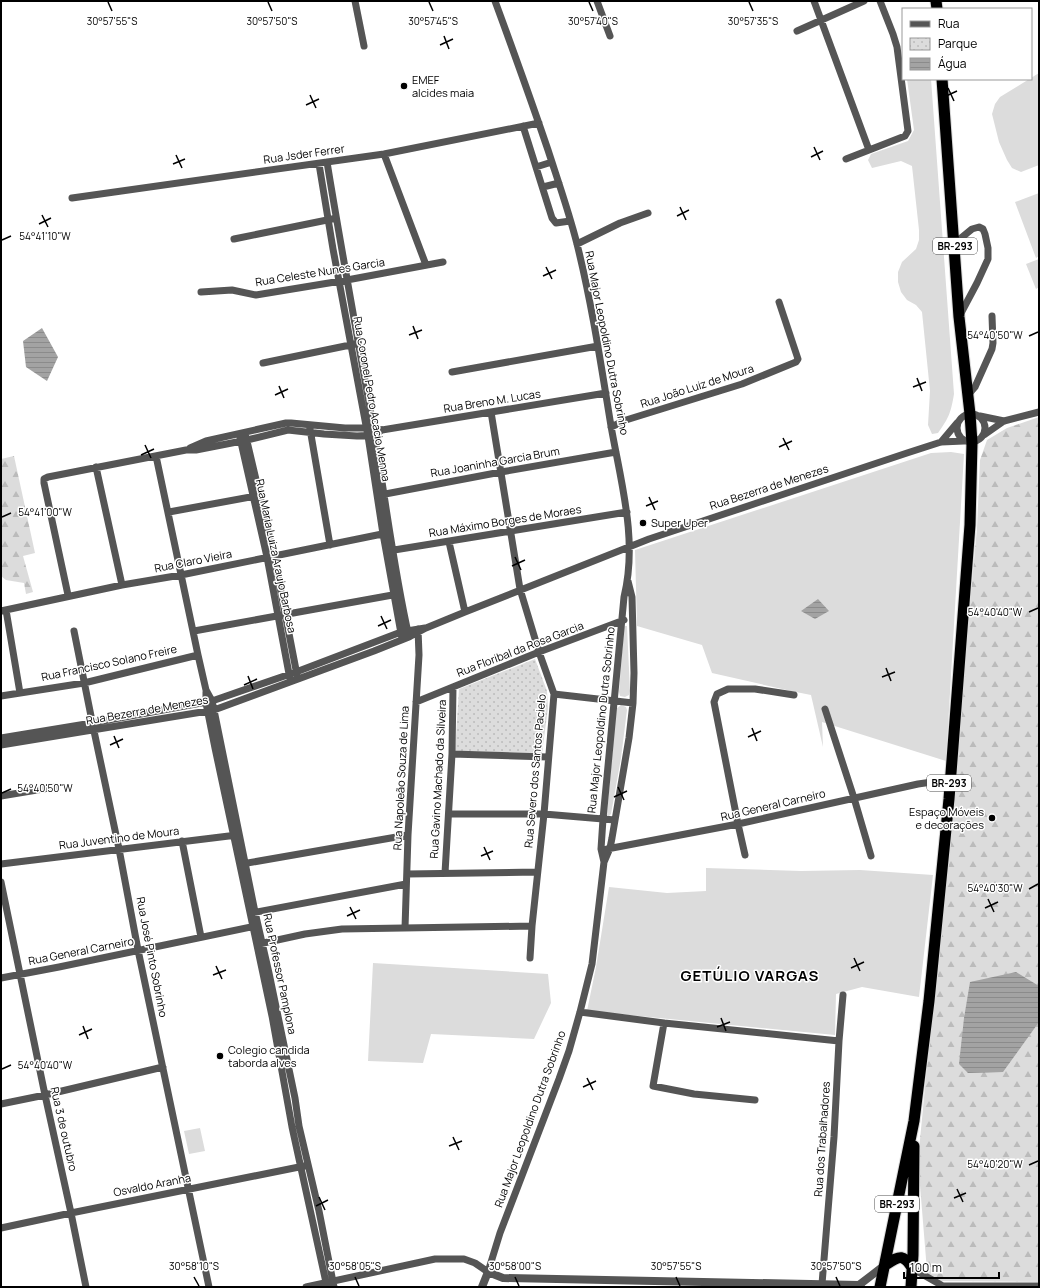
<svg xmlns="http://www.w3.org/2000/svg" width="1040" height="1288" font-family="Manrope,sans-serif">
  <defs>
    <pattern id="forest-firs" width="22" height="20" patternUnits="userSpaceOnUse"><rect width="22" height="20" fill="#dcdcdc"/><path d="M5 1l3.5 6h-7zM16 11l3.5 6h-7z" fill="#bbb"/></pattern>
    <pattern id="park-dots" width="8" height="8" patternUnits="userSpaceOnUse"><rect width="8" height="8" fill="#dcdcdc"/><path d="M2 2h.1M6 6h.1" fill="none" stroke="#bbb" stroke-width="1.8" stroke-linecap="round"/></pattern>
    <pattern id="water-rules" width="6" height="5" patternUnits="userSpaceOnUse"><rect width="6" height="5" fill="#a3a3a3"/><path d="M0 2.5h6" fill="none" stroke="#8b8b8b"/></pattern>
  </defs>
  <rect width="100%" height="100%" fill="#fff"/>
  <!-- green -->
  <path fill="#dcdcdc" d="M1039 73V165L1021 172 1012 168 1007 160 999 142 992 114 995 104 1000 97Z
    M907 79H931L954 394C951 412 949 418 938 433L932 434 928 425 930 391 922 312 916 305 907 300 901 292 898 282V272L902 262 916 249 919 240V230L912 166 901 161 872 168 868 160 871 154 908 141 914 130Z
    M1039 193V256L1036 258 1015 202Z
    M1039 259V287L1036 289 1026 264Z
    M951 452 964 454 946 761 822 722 823 747 811 695 791 691 712 673 702 645 637 626 635 550 931 453Z
    M625 626H627L630 691 629 695 625 697 620 696 619 692 624 627Z
    M621 705 626 707 627 710 621 758 611 814 609 816 607 815 616 709Z
    M706 868 801 871 860 870 933 875 919 997 862 987 836 994 835 1035 587 1011 596 967 609 887 667 893 706 891Z
    M373 963 548 974 551 1003 534 1039 431 1034 423 1063 368 1061Z
    M200 1128 205 1151 189 1154 184 1131Z"/>
  <!-- forest -->
  <path fill="url(#forest-firs)" d="M1039 417V1282L931 1281 927 1271 918 1161 951 811 977 528 980 460 987 440 1007 428Z
    M14 456 35 553 23 556 33 592 26 594 24 583 6 580 1 576V459Z"/>
  <!-- park -->
  <path fill="url(#park-dots)" d="M535 659 547 691 548 708 542 753 455 751 459 689Z"/>
  <!-- water -->
  <path fill="url(#water-rules)" d="M42 328 58 357 47 381 26 367 23 341Z
    M818 599 829 611 815 619 801 611Z
    M1016 972 1039 986V1022L1003 1072 968 1073 959 1064 964 1018 970 982Z"/>
  <g fill="none" stroke-linecap="round" stroke-linejoin="round">
    <!-- trunk casing -->
    <g stroke="#dbdbdb" stroke-width="13">
      <path id="trunk" d="M936 1 937 9
        M885 1265C900 1256 903 1253 913 1269
        M880 1287 914 1121 929 1001 949 799 970 525 972 443 970 414 959 317 942 79
        M911 1287 913 1255 914 1146"/>
    </g>
    <!-- minor -->
    <path stroke="#555" stroke-width="7" d="M355 1 364 46
      M495 1C513 50 531 100 548 150 558 181 569 212 577 244 592 304 601 365 611 426 621 483 638 540 624 597L603 819 601 849 604 862
      M597 1 610 36
      M814 1 869 150
      M797 31 864 1
      M523 126 552 218 556 223 570 221
      M384 154 426 265
      M846 159 905 136 908 131 897 47 893 34 880 1
      M327 162C342 254 359 345 375 437 386 504 394 571 409 637
      M319 164 333 249 368 436 383 534 402 639
      M536 167 552 162
      M543 187 559 183
      M72 198 384 154 539 123
      M234 239 332 219
      M955 243 972 229 979 227 983 229 985 234 988 248V259L977 283 960 315
      M577 244 620 223 648 213
      M201 292 232 290 256 295 347 280 443 262
      M263 363 355 344
      M452 372 598 346
      M968 395 975 387 992 349 993 343 992 316
      M491 412 520 589 539 652 554 694 544 814 532 926 530 958
      M957 428a14 14 0 1 1 28 0a14 14 0 1 1-28 0Z
      M980 416 1004 421
      M611 427 626 420 742 384 796 362 798 359 779 302
      M310 429 330 545
      M984 435 1004 421 1039 412
      M246 437 274 556 297 675
      M240 438 267 557 290 679
      M941 442 957 423
      M190 448 206 441 286 423H291L345 428H373L382 430 606 393
      M156 456 198 655 206 690 212 701 214 710 255 912 269 973 295 1098 299 1126 319 1211 334 1287
      M96 467 122 585
      M380 495 501 472 616 452
      M169 512 256 496
      M449 542 465 612
      M388 551 627 512
      M68 595 44 483V479L48 477 186 450H196L247 440 288 430 324 434 357 436 375 435 382 430
      M6 610 20 693
      M1 611 122 585 181 575 387 533
      M74 631 94 731 119 849 138 950 209 1287
      M194 631 398 594
      M206 692V703L215 748 272 1016 292 1127 327 1287
      M554 694 633 703
      M1 696 84 683 198 655
      M416 702 539 652 624 620
      M825 709 854 798 871 856
      M1 738 92 723 212 701 296 672 401 632 425 628
      M1 745 214 710 374 651 409 637 426 628 465 612 649 539 907 453 941 442 964 441
      M452 754 548 757
      M1 796 55 787
      M449 814H544L615 820
      M182 841 201 937
      M607 849 738 824 918 784 932 782 949 785
      M745 855 738 824 714 702 717 694 728 689H755L794 695
      M1 864 237 835
      M242 864 408 835
      M445 873 452 754 453 687
      M407 874 537 872
      M1 882 45 1095 71 1213 86 1287
      M251 913 406 884
      M405 928 408 835 419 655 418 629
      M259 944 305 934 342 929 532 926
      M1 978 59 967 256 926
      M580 1012 664 1023 839 1041
      M664 1023 653 1086 694 1094 755 1100
      M1 1104 45 1095 163 1067
      M1 1228 71 1213 304 1166
      M913 1269 943 1286H1039
      M822 1284 834 1137 839 1041 843 995
      M306 1287 435 1259H464L475 1263 488 1272 500 1233 559 1079 569 1051 580 1012 592 964 604 862 610 848 612 838 629 738 633 703 634 673 632 597 628 581"/>
    <!-- tertiary -->
    <path stroke="#555" stroke-width="8" d="M859 1285 885 1265
      M482 1287 488 1272 503 1278 859 1285 861 1287"/>
    <!-- trunk -->
    <use href="#trunk" stroke="#000" stroke-width="11"/>
  </g>
  <!-- ticks -->
  <path fill="none" stroke="#000" stroke-width="1.5" d="M108 2 112 11M268 2 272 11M429 2 433 11M589 2 593 11M749 2 753 11M444 36 449 49M440 45 453 39M948 88 954 101M310 95 316 108M944 97 957 91M306 105 319 99M814 147 820 160M176 155 182 168M811 157 823 151M173 164 185 159M680 207 686 220M42 215 48 227M677 216 689 210M39 224 51 218M2 240 11 236M546 267 552 279M543 276 556 270M413 326 418 339M409 335 422 330M1029 336 1038 332M917 378 922 391M279 386 284 398M913 387 926 382M275 395 288 389M783 438 789 450M145 445 151 458M779 447 792 441M141 455 154 449M649 497 655 510M646 506 658 501M2 517 11 513M515 557 521 570M512 566 525 560M1029 612 1038 608M381 616 387 629M378 626 391 620M886 668 891 681M248 676 253 689M882 677 895 672M244 685 257 679M752 728 757 741M114 736 119 748M748 737 761 731M110 745 123 739M618 787 624 800M2 793 11 789M614 797 627 791M484 847 490 860M481 856 493 851M1029 889 1038 884M988 899 994 912M350 907 356 919M985 908 998 902M347 916 360 910M854 958 860 971M216 966 222 979M851 968 864 962M213 975 226 970M721 1018 726 1031M83 1026 88 1039M717 1027 730 1022M79 1035 92 1029M2 1069 11 1065M587 1078 593 1090M583 1087 596 1081M453 1137 459 1150M449 1146 462 1141M1029 1165 1038 1161M957 1189 963 1202M319 1197 325 1210M954 1198 966 1193M316 1206 328 1200M194 1277 199 1286M355 1277 359 1286M515 1277 519 1286M676 1277 680 1286M836 1277 840 1286"/>
  <!-- markers -->
  <g fill="#000" stroke="#fff" stroke-width="1.5">
    <circle cx="404" cy="86" r="4"/>
    <circle cx="643" cy="523" r="4"/>
    <circle cx="992" cy="818" r="4"/>
    <circle cx="220" cy="1056" r="4"/>
  </g>
  <g text-anchor="middle" stroke-width="3" stroke-linejoin="round" paint-order="stroke">
    <!-- shield labels -->
    <g fill="#fff" stroke="#4c4c4c" stroke-width="1">
      <rect x="933" y="238" width="44" height="16" rx="3"/>
      <rect x="927" y="775" width="44" height="16" rx="3"/>
      <rect x="875" y="1196" width="44" height="16" rx="3"/>
    </g>
    <g font-size="10" font-weight="bold" fill="#000">
      <text x="955" y="250">BR-293</text>
      <text x="949" y="787">BR-293</text>
      <text x="897" y="1208">BR-293</text>
    </g>
    <!-- poi labels -->
    <g font-size="11" fill="#000" stroke="#fff" text-anchor="start">
      <text x="412" y="84">EMEF<tspan x="412" dy="13">alcides maia</tspan></text>
      <text x="651" y="527">Super Uper</text>
      <text x="984" y="816" text-anchor="end">Espaço Móveis<tspan x="984" dy="13">e decorações</tspan></text>
      <text x="228" y="1054">Colegio candida<tspan x="228" dy="13">taborda alves</tspan></text>
    </g>
    <!-- street labels -->
    <g font-size="11" fill="#000" stroke="#fff">
      <text transform="translate(304 154) rotate(-8)" y="4">Rua Jsder Ferrer</text>
      <text transform="translate(320 272) rotate(-9)" y="4">Rua Celeste Nunes Garcia</text>
      <text transform="translate(607 343) rotate(79)" y="4">Rua Major Leopoldino Dutra Sobrinho</text>
      <text transform="translate(697 386) rotate(-18)" y="4">Rua João Luiz de Moura</text>
      <text transform="translate(372 399) rotate(80)" y="4">Rua Coronel Pedro Acacio Menna</text>
      <text transform="translate(492 401) rotate(-9)" y="4">Rua Breno M. Lucas</text>
      <text transform="translate(495 462) rotate(-10)" y="4">Rua Joaninha Garcia Brum</text>
      <text transform="translate(769 487) rotate(-18)" y="4">Rua Bezerra de Menezes</text>
      <text transform="translate(505 521) rotate(-9)" y="4">Rua Máximo Borges de Moraes</text>
      <text transform="translate(276 556) rotate(78)" y="4">Rua Maria Luiza Araujo Barbosa</text>
      <text transform="translate(193 561) rotate(-11)" y="4">Rua Claro Vieira</text>
      <text transform="translate(520 649) rotate(-21)" y="4">Rua Floribal da Rosa Garcia</text>
      <text transform="translate(109 663) rotate(-12)" y="4">Rua Francisco Solano Freire</text>
      <text transform="translate(147 710) rotate(-10)" y="4">Rua Bezerra de Menezes</text>
      <text transform="translate(601 720) rotate(-84)" y="4">Rua Major Leopoldino Dutra Sobrinho</text>
      <text transform="translate(535 771) rotate(-85)" y="4">Rua Severo dos Santos Pacielo</text>
      <text transform="translate(401 778) rotate(-87)" y="4">Rua Napoleão Souza de Lima</text>
      <text transform="translate(438 779) rotate(-87)" y="4">Rua Gavino Machado da Silveira</text>
      <text transform="translate(773 805) rotate(-13)" y="4">Rua General Carneiro</text>
      <text transform="translate(119 838) rotate(-7)" y="4">Rua Juventino de Moura</text>
      <text transform="translate(81 951) rotate(-11)" y="4">Rua General Carneiro</text>
      <text transform="translate(152 957) rotate(79)" y="4">Rua José Pinto Sobrinho</text>
      <text transform="translate(280 974) rotate(78)" y="4">Rua Professor Pamplona</text>
      <text transform="translate(530 1119) rotate(-70)" y="4">Rua Major Leopoldino Dutra Sobrinho</text>
      <text transform="translate(64 1129) rotate(77)" y="4">Rua 3 de outubro</text>
      <text transform="translate(822 1139) rotate(-86)" y="4">Rua dos Trabalhadores</text>
      <text transform="translate(152 1185) rotate(-11)" y="4">Osvaldo Aranha</text>
    </g>
    <!-- district labels -->
    <g font-size="15" font-weight="bold" letter-spacing="1" fill="#000" stroke="#fff">
      <text x="750" y="981">GETÚLIO VARGAS</text>
    </g>
  </g>
  <g font-size="10" text-anchor="middle" fill="#000" stroke="#fff" stroke-width="3" stroke-linejoin="round" paint-order="stroke">
    <text x="112" y="25">30°57'55"S</text>
    <text x="272" y="25">30°57'50"S</text>
    <text x="433" y="25">30°57'45"S</text>
    <text x="753" y="25">30°57'35"S</text>
    <text x="593" y="25">30°57'40"S</text>
    <text x="45" y="240">54°41'10"W</text>
    <text x="995" y="339">54°40'50"W</text>
    <text x="45" y="516">54°41'00"W</text>
    <text x="995" y="616">54°40'40"W</text>
    <text x="45" y="792">54°40'50"W</text>
    <text x="995" y="892">54°40'30"W</text>
    <text x="45" y="1069">54°40'40"W</text>
    <text x="995" y="1168">54°40'20"W</text>
    <text x="194" y="1270">30°58'10"S</text>
    <text x="355" y="1270">30°58'05"S</text>
    <text x="515" y="1270">30°58'00"S</text>
    <text x="676" y="1270">30°57'55"S</text>
    <text x="836" y="1270">30°57'50"S</text>
  </g>
  <!-- border -->
  <rect width="1040" height="1288" fill="none" stroke="#000000" stroke-width="4"/>
  <!-- legend -->
  <rect x="902" y="8" width="130" height="72" fill="#ffffff" stroke="#999999"/>
  <rect x="910" y="21" width="20" height="6" fill="#555555" stroke="#999999"/>
  <text x="938" y="28" font-size="12" fill="#000000">Rua</text>
  <rect x="910" y="38" width="20" height="12" fill="url(#park-dots)" stroke="#999999"/>
  <text x="938" y="48" font-size="12" fill="#000000">Parque</text>
  <rect x="910" y="58" width="20" height="12" fill="url(#water-rules)" stroke="#999999"/>
  <text x="938" y="68" font-size="12" fill="#000000">Água</text>
  <!-- scale -->
  <path d="M904 1272v6h95v-6" fill="none" stroke="#000000" stroke-width="2"/>
  <text x="910" y="1272" font-size="12" fill="#000000" stroke="#ffffff" stroke-width="3" paint-order="stroke">100 m</text>
</svg>
